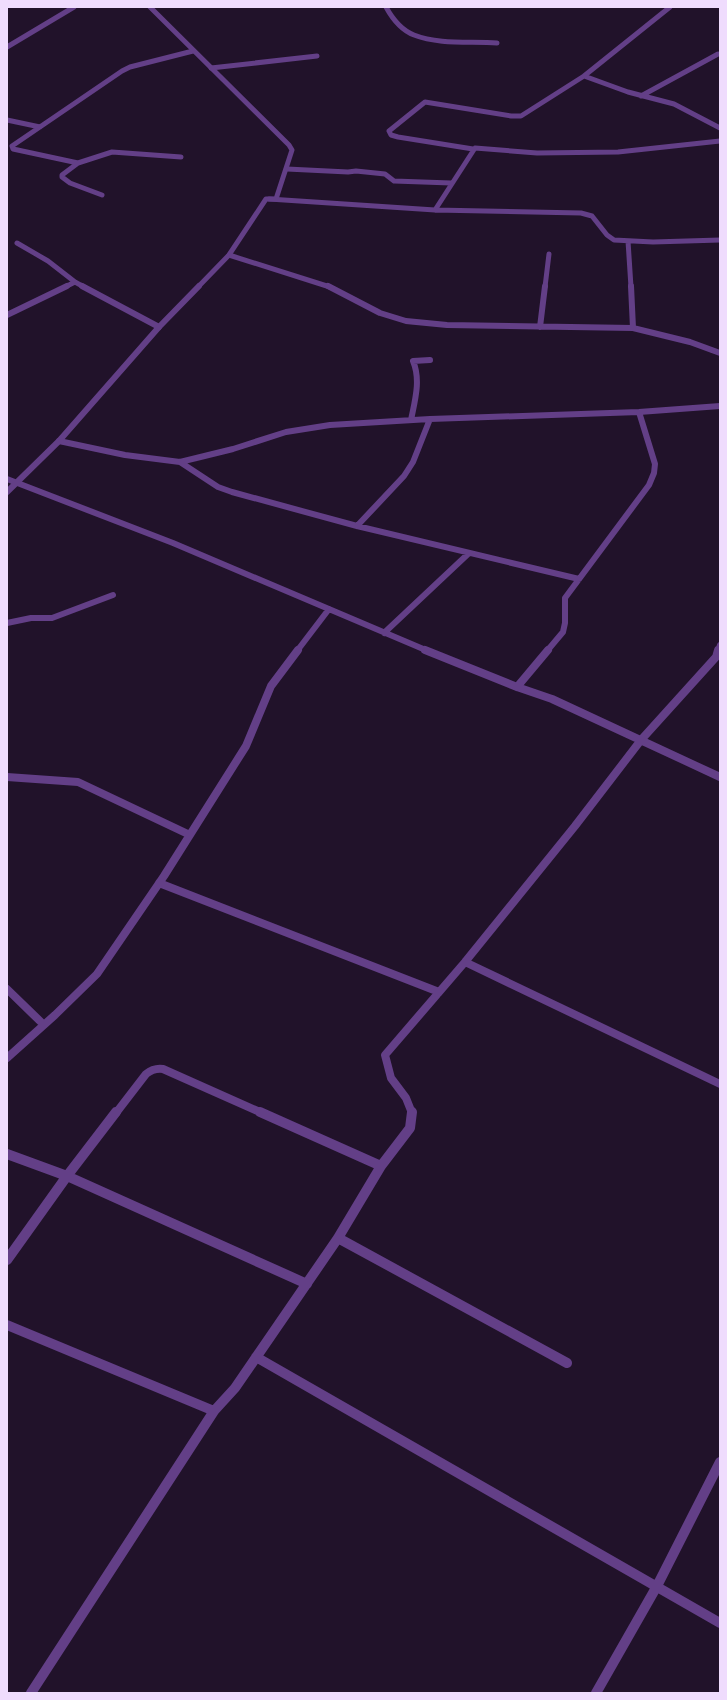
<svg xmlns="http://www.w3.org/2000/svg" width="727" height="1700" font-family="'Nunito Sans',sans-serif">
  <rect width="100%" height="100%" fill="#21122a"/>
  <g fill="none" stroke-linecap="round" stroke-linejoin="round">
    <!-- minor-far3 -->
    <path stroke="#633f87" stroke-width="5" d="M386 7C392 18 401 30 414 35 439 45 471 41 497 43
      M670 7 584 76 628 92 674 104 720 128
      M7 47 74 7
      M211 68 317 56
      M641 96 718 54
      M7 120 40 127
      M473 149 398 137 391 135 389 131 425 102 511 116H521L584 76
      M181 157 112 152 78 163 13 149 12 146 122 71 130 67 193 51
      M78 163 62 175V177L70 183 102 195
      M287 169 348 172 356 171 385 174 394 181 451 183
      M269 199 435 210 581 213 592 216 607 235 614 240 653 242 720 240
      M435 210 475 148 537 153 618 152 720 141
      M628 241 631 287
      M17 243 48 261 75 282 84 287
      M229 255 330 287
      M65 287 75 282
      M545 287 549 254"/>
    <!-- minor-far2 -->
    <path stroke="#633f87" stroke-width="6" d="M82 286 159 327
      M328 286 380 313 406 321 447 325 633 328 690 342 720 353
      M631 286 633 328
      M7 315 67 286
      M540 327 545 286
      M411 420C415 400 421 380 413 361L430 360
      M59 441 125 455 180 462 233 449 286 432 330 425 430 419 639 412 720 406
      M180 462 218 487 232 492 357 526 579 579
      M7 479 173 543 428 651
      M357 526 404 476 413 462 430 419
      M7 623 31 618H52L113 595
      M384 633 468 554
      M297 651 329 609
      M547 651 563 632 565 623V598L649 485 654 473 655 464 639 412
      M718 651 720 645"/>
    <!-- minor-far1 -->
    <path stroke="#633f87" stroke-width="8" d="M425 650 517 687 552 699 720 777
      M517 687 548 650
      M7 777 78 782 190 835
      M159 883 439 992
      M465 962 720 1084
      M7 989 44 1025
      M7 1058 55 1015 97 974 164 876 246 746 271 686 298 650
      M116 1113 146 1074C151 1070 156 1068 163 1069L262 1113
      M412 1113 406 1098 391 1078 385 1055 465 962 575 826 641 740 716 657 718 650"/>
    <!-- minor -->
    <path stroke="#633f87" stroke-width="10" d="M260 1112 381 1166
      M7 1154 67 1176 307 1284
      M338 1238 567 1363
      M7 1260 67 1176 116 1112
      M7 1325 214 1411
      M256 1357 720 1623
      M31 1693 214 1411 235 1388 338 1238 381 1166 410 1128 412 1112
      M596 1693 657 1586 720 1462"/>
    <!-- tertiary-far1 -->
    <path stroke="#633f87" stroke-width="5" d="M150 7 289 145 292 150 276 199H266L229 255 198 287"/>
    <!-- tertiary -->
    <path stroke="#633f87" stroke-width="6" d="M7 492 59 441 159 327 199 286"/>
  </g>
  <!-- border -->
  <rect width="727" height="1700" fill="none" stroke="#efdcfd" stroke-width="16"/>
</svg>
